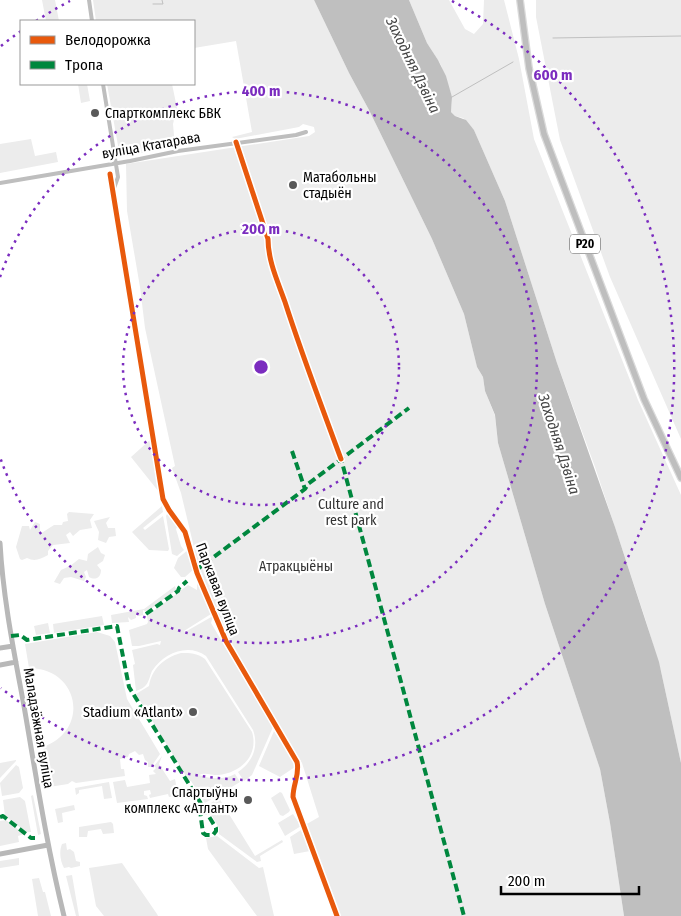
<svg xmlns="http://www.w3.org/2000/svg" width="681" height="916" font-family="'Fira Sans Condensed',sans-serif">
  <rect width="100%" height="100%" fill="#fff"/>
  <!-- green -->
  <path fill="#ececec" d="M42 0H55L59 21H46Z
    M93 0H314L349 73 369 110 432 239 464 314 477 367 483 377 485 391 495 416 498 443 545 604 600 769 610 823 624 916H339L305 825 319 817 302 763 223 632 197 560 181 493 172 468 175 466 145 328 140 287 127 211 126 164 309 136 315 132 314 127 303 124 299 127 235 139 232 137 252 132 236 41 194 48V21H96Z
    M409 0H449L465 29 474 34 483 24 484 0H504L519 59 534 139 638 400 681 495V763L661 671 645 618 595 467 557 363 505 201 474 130 463 118 455 116 451 112 452 97 441 65 427 43Z
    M536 0H681V439L610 277 560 140 536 17Z
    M78 84H87L90 101 81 103Z
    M107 84H172L177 108 173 124 175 147 131 155 130 149 119 151Z
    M31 139 35 156 56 152 58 162 0 173V144Z
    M150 440 159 492 131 457Z
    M162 506 163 512 143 528 145 530 163 516 169 549 168 551 149 550 132 532Z
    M69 512 94 514 90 520 92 528 80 530 73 536 70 532 66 535 70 543 53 545 48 551V555C40 559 35 562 27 558L22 560 20 559 16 547 22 526H29L30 530 35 522 40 524V534L54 525H62L63 522 68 521 67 514Z
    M167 514 171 515 178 526 176 529 181 546 184 550 177 556 172 554 166 516Z
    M110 517 106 523 108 528H115L116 536 109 537 106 543 98 540 99 532 94 521Z
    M98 547 101 553 105 555 103 561 97 565 101 570C101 577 96 581 89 577L87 570 84 572 86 577 84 581 71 577 64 578 60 584 54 582 61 570 70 566 79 559 87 561 88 554Z
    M188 550 194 569 185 577H181L174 568 178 558Z
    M197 579 211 614 184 631 185 632 213 616 211 623 273 727 252 775 244 781 238 772C253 762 259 746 253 730L206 656C188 643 164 653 152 671 150 675 149 682 146 685 144 688 139 690 136 691L133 665 135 664 132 650 157 644 160 645 161 641 139 646H132L129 630 147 624 148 622 147 616 188 585 197 590Z
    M175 586 176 590 147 612 143 610V615L139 616 136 614V618L131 620 128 617 129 622 112 623 111 615 144 609 146 611 144 609Z
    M102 616 104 625 54 633 53 624Z
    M48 623 50 633 36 635 34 626Z
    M97 632 110 636 115 642 127 699 160 754 151 767H148V762L145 760 143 754 139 755 135 751 129 754 128 757 120 759 121 769H124L125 776 76 783 72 781 68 784 49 787 43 747C91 730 79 668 29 668L25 644Z
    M181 653C190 653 197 653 205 659L252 732C259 755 241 773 218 775 211 775 205 772 199 775 210 779 224 780 235 774L240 782 205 803 191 781H189L136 694 149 686C152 668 164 658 181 653Z
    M274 731 295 764V767L280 777 259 766Z
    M162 756 159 764 170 781 175 779 178 795 169 797 168 794 150 798 149 795 151 794 150 790 144 791V795L147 796 148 799 117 803 113 782 125 780 127 787 150 783 149 775 156 774 153 771 156 768 154 766Z
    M16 760V761L0 778V763Z
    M16 765 19 767 23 788 19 793 2 796 0 783Z
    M109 782 112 798 104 799 102 786 79 790V793L76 795 75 788Z
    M280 792 282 793 290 810 289 812 283 816 280 815 271 798Z
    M33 795 41 834 38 835 31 796Z
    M20 797 25 801 31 832H26L5 816 3 800Z
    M219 798 255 856 282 840 283 842 260 856 261 861 257 862 219 834V828L206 806Z
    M74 805 75 810 62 813 63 822 58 823 55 809Z
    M293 814 301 826 285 836 278 823Z
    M6 820 24 834 18 836 19 842 0 846V821Z
    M111 822 113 824 114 833 103 834 101 829 88 831 87 837H79V827Z
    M301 830 310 851 294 854 290 837Z
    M217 836 259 868 263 867 274 916H257L208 849 206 838Z
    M66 843 67 850 70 849 74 852 76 861 80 862V866L71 868 69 867 64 868C60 861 59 851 62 844Z
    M19 858V865L0 868V861Z
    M122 863 157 914 158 916H104L96 906 89 868Z
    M72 875 79 916H76L66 876Z
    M39 878 43 892H45L51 916H38L32 879Z"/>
  <!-- water -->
  <path fill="#bfbfbf" d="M314 0H409L427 43 438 60 446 76 452 97 451 112 455 116 466 120 474 130 505 201 557 363 615 527 659 662 681 763V916H624L610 823 600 769 545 604 498 443 495 415 485 391 483 377 477 367 464 314 432 239 369 110 349 73Z"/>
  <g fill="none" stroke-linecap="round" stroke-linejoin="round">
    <!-- stream -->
    <path stroke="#bfbfbf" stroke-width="1" d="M153 4H163L162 0
      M553 38 681 36
      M452 97 513 62"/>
    <!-- primary casing -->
    <g stroke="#dbdbdb" stroke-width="8">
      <path id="primary" d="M520 0 529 68 544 134 644 399 681 478"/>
    </g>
    <!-- street -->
    <path stroke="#bebebe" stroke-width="4" d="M89 0 92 21
      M103 84 118 177 113 191
      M110 174 163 499 169 510 185 532 197 573 226 641 297 762C300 774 293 784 293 797L337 916
      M0 183 130 161 178 151 296 135 306 132"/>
    <!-- secondary -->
    <path stroke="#b8b8b8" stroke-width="5" d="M0 543C3 598 14 652 24 706 36 776 47 847 64 916
      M0 648 13 646
      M0 665 16 662
      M0 854 48 845"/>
    <!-- primary -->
    <use href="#primary" stroke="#bebebe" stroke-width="5.5"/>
    <!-- quiet -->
    <path stroke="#00873e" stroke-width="4" stroke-dasharray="8 4" stroke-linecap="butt" d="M292 451 305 489
      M340 455 464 916
      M195 571 305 489 308 484 409 408
      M146 614 178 591 179 588 187 581
      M11 636 20 635 27 640 117 626 129 687 216 828V831L213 835H206L203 833 200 811 202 807
      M0 817 3 816 31 838H35"/>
    <!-- cycleway casing -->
    <g stroke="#fff" stroke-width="8">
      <path id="cycleway" d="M236 142 268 239C268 261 278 282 285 302 302 355 322 407 341 459
        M110 174 163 499 169 510 185 532 197 573 226 641 297 762C300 774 293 784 293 797L337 916"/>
    </g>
    <!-- cycleway -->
    <use href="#cycleway" stroke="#e8590c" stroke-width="5"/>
  </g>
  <!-- distance rings -->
  <g fill="none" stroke="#7b2cbf" stroke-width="2.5" stroke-dasharray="2.5 5">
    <circle cx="261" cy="367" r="138"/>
    <path d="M0 277A276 276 0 1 1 0 457"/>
    <path d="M1 46A413 413 0 0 1 21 31M36 21A413 413 0 0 1 70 1M452 1A413 413 0 1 1 1 688"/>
  </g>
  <!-- markers -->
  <g fill="#595959" stroke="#fff" stroke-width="2">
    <circle cx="95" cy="113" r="5"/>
    <circle cx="293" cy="185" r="5"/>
    <circle cx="193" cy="712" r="5"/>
    <circle cx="248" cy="800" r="5"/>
  </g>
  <g text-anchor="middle" stroke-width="4.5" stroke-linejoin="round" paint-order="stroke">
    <!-- shield labels -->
    <rect fill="#fff" stroke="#4c4c4c" stroke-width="1" x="570" y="234.5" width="30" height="19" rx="4"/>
    <g font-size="12" font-weight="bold" fill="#000">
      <text x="585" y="248">Р20</text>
    </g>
    <!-- poi labels -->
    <g font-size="14" fill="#000" stroke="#fff" text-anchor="start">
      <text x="105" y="118">Спарткомплекс БВК</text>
      <text x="303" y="182">Матабольны<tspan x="303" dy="16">стадыён</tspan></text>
      <text x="183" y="717" text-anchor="end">Stadium «Atlant»</text>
      <text x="238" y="797" text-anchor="end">Спартыўны<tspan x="238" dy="16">комплекс «Атлант»</tspan></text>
    </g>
    <!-- street labels -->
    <g font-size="14" fill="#000" stroke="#fff">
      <text transform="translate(151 145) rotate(-10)" y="5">вуліца Ктатарава</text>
      <text transform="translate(218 589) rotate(69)" y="5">Паркавая вуліца</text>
      <text transform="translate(39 728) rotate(80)" y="5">Маладзёжная вуліца</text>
    </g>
    <!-- park labels -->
    <g font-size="14" fill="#333" stroke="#fff">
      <text x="351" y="509">Culture and<tspan x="351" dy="16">rest park</tspan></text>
      <text x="296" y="571">Атракцыёны</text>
    </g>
    <!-- water labels -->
    <g font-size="15" font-style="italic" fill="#444" stroke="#fff">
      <text transform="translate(413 65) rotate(64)" y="5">Заходняя Дзвіна</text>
      <text transform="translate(559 444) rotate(72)" y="5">Заходняя Дзвіна</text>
    </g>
  </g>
  <circle cx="261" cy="367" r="8" fill="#7b2cbf" stroke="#fff" stroke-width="2.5"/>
  <g font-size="15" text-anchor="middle" font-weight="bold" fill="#7b2cbf" stroke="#fff" stroke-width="4.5" stroke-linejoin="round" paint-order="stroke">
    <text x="553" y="80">600 m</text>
    <text x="261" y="96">400 m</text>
    <text x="261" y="234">200 m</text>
  </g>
  <!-- legend -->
  <rect x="20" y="20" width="175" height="65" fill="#ffffff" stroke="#999999"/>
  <rect x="30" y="36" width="25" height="8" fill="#e8590c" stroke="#999999"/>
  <text x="65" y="45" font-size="15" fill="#000000">Велодорожка</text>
  <rect x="30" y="61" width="25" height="8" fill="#00873e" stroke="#999999"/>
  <text x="65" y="70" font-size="15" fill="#000000">Тропа</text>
  <!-- scale -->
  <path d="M501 886v8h138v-8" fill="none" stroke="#000000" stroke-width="2.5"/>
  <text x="508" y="886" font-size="15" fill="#000000" stroke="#ffffff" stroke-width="4" paint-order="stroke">200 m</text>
</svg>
